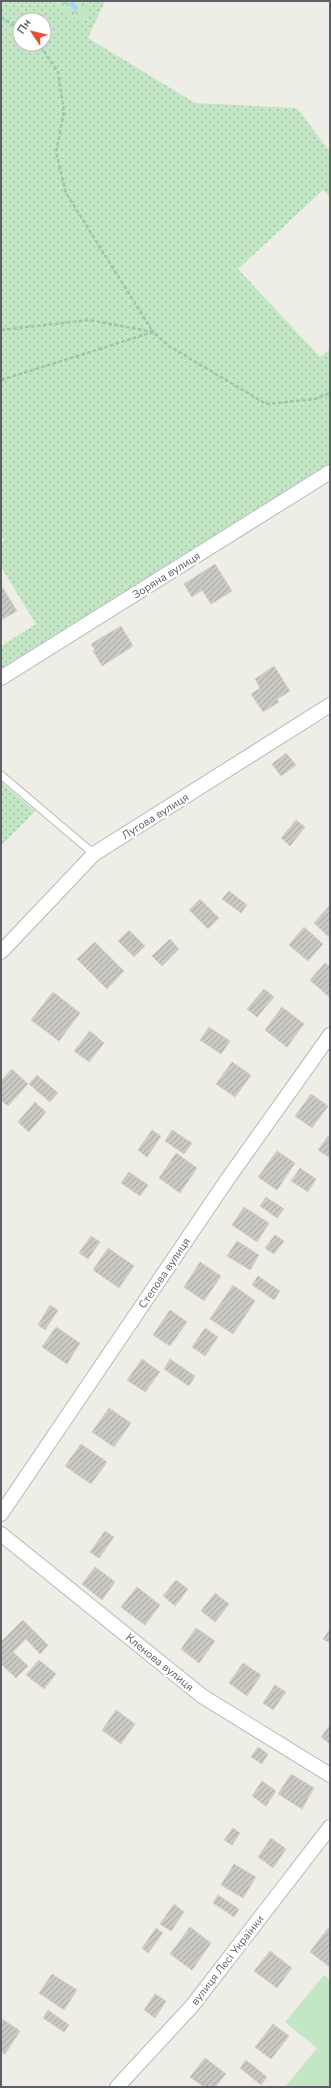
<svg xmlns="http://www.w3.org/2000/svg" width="331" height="2088" font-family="'Nunito Sans',sans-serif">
  <defs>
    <pattern id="grass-dots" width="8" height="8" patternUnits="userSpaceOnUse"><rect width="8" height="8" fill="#c3e6c5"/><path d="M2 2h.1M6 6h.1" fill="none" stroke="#a2bea4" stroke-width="1.8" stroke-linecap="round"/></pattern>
    <pattern id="forest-crowns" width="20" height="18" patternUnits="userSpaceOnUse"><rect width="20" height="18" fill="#c3e6c5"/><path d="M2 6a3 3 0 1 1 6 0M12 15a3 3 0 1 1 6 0" fill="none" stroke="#a2bea4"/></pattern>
    <pattern id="building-hatch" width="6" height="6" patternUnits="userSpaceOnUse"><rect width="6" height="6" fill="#cac8c3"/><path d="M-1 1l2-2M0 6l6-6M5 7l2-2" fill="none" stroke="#a7a6a2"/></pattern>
  </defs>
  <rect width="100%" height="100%" fill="#efeee6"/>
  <!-- grass -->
  <path fill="url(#grass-dots)" fill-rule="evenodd" d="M1 1H54L67 15 87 4 85 1H105L88 38 195 103 297 108 330 152V197L323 190 238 269 320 357 330 349V465L1 671V646L36 624 1 567V542L4 540 1 536ZM20 20H44V44H20Z
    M1 782 35 811 1 846Z"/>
  <!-- forest -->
  <path fill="url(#forest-crowns)" d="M54 1H85L88 14 80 21 67 15Z"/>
  <!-- garden -->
  <path fill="#c3e6c5" d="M324 1975 330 1980V2087H285L317 2048 285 2022Z"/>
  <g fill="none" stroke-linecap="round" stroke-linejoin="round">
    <!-- stream -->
    <path stroke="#a7d2fe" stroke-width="4.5" d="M70 1 75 8"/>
  </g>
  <!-- building -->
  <path fill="url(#building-hatch)" stroke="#d4d0c4" d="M215 564 232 591 211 604 202 590 192 597 184 584Z
    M1 585 17 611 1 620Z
    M121 626 133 646 102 666 93 651 95 650 91 644Z
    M274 666 290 691 277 699 279 702 263 712 251 694 260 688 255 679Z
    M286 753 296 765 281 776 272 764Z
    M296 820 305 827 290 846 281 838Z
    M229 891 247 905 241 913 222 899Z
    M200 899 219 918 208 929 189 910Z
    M330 905V936L329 937 314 923Z
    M304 927 323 944 308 961 289 945Z
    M129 930 145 946 134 957 118 941Z
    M170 939 179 949 162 966 152 956Z
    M95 942 124 971 107 989 77 959Z
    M325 963 330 967V998L310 980Z
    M264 989 274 997 257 1017 247 1009Z
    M53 992 80 1013 59 1041 31 1020Z
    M282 1007 304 1024 287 1047 265 1030Z
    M209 1027 230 1041 221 1054 200 1040Z
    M90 1031 104 1043 89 1062 74 1051Z
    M232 1062 251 1075 235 1097 216 1084Z
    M12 1069 28 1084 8 1106 1 1100V1081Z
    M37 1075 58 1093 50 1102 29 1084Z
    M311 1094 328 1106 312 1128 295 1116Z
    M35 1102 46 1112 29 1132 18 1122Z
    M152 1130 161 1136 147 1157 138 1150Z
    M172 1130 192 1143 184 1154 165 1141Z
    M328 1136 330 1137V1158L318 1150Z
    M277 1151 295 1163 277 1190 258 1177Z
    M176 1153 197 1168 180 1193 159 1178Z
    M300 1168 316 1179 308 1192 291 1181Z
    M129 1172 148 1185 140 1196 121 1183Z
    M266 1197 284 1209 277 1218 260 1206Z
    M244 1207 269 1223 257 1242 232 1225Z
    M275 1235 284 1241 274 1254 265 1248Z
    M91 1236 100 1242 88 1259 79 1253Z
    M237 1241 259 1255 250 1270 227 1256Z
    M108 1248 134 1266 119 1288 93 1270Z
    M200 1262 221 1276 204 1301 184 1287Z
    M258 1276 280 1291 274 1300 252 1285Z
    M233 1285 255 1301 233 1334 210 1319Z
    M50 1305 58 1310 45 1330 38 1325Z
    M170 1310 187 1322 170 1346 153 1335Z
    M56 1327 80 1343 67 1364 42 1347Z
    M205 1328 218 1337 205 1356 192 1347Z
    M142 1359 160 1372 145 1392 127 1380Z
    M170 1359 195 1376 189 1386 164 1369Z
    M109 1408 131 1423 114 1447 92 1432Z
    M81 1444 107 1462 91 1484 65 1466Z
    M105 1531 114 1537 99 1558 90 1552Z
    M95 1567 115 1582 102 1600 82 1584Z
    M176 1580 188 1589 175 1606 163 1596Z
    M137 1587 160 1605 145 1625 121 1607Z
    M215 1593 229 1604 215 1622 201 1611Z
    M23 1620 48 1645 40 1654 26 1639 13 1652 28 1666 16 1678 1 1664V1642Z
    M196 1628 215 1641 199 1663 181 1649Z
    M330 1629V1643L323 1639Z
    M39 1660 56 1674 44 1689 26 1675Z
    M243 1663 261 1675 247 1696 229 1683Z
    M275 1685 286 1692 273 1710 263 1703Z
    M116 1710 135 1724 121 1744 102 1730Z
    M330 1725V1744L321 1737Z
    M258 1747 268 1754 262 1764 251 1757Z
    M291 1774 314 1788 302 1809 278 1794Z
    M262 1781 276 1791 266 1806 252 1796Z
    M233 1828 240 1833 232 1845 224 1840Z
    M271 1838 286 1849 273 1868 258 1857Z
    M234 1864 256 1877 243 1898 221 1885Z
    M218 1895 239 1909 234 1917 213 1903Z
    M174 1904 184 1912 171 1931 160 1924Z
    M190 1927 211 1943 192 1970 170 1954Z
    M156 1928 163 1933 148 1953 142 1948Z
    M328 1928 330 1930V1967L310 1952Z
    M270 1951 292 1968 277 1988 254 1971Z
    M52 1974 77 1990 64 2010 39 1993Z
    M155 1994 166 2001 155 2018 144 2010Z
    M48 2010 69 2025 64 2032 43 2018Z
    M2 2019 20 2031 5 2054 1 2052Z
    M273 2024 289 2036 271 2059 255 2047Z
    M205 2058 226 2074 215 2087H204L190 2077Z
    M246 2060 267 2077 261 2085 240 2068Z"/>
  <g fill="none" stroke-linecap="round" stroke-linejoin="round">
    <!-- service casing -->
    <g stroke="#b6b8bc" stroke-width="9">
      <path id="service" d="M1 775 94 854"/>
    </g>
    <!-- minor casing -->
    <g stroke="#b6b8bc" stroke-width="16">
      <path id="minor" d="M1 678 330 472
        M1 952 94 854 330 705
        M1 1514 227 1180 330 1035
        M1 1534 202 1696 330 1775
        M117 2087 192 2006 330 1827"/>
    </g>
    <!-- path -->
    <path stroke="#9cc7ac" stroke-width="2.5" stroke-dasharray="4 2" stroke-linecap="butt" d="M1 17 20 29
      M1 330 89 320 153 332 169 346 266 404 315 399 330 393
      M1 380 153 332 66 193 56 152 64 112 58 72 39 44"/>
    <!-- service -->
    <use href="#service" stroke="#fff" stroke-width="7"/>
    <!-- minor -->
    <use href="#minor" stroke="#fff" stroke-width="14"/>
  </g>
  <g text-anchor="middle" stroke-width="4" stroke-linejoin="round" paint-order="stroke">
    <!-- street labels -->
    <g font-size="11" fill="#5d6066" stroke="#fff">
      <text transform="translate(166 575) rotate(-32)" y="4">Зоряна вулиця</text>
      <text transform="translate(155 816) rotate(-32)" y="4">Лугова вулиця</text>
      <text transform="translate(164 1273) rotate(-56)" y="4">Степова вулиця</text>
      <text transform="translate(160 1662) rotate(39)" y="4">Кленова вулиця</text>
      <text transform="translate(227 1960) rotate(-52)" y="4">вулиця Лесі Українки</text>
    </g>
  </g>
  <!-- border -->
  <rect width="331" height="2088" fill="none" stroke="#5d6066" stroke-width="4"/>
  <!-- north arrow -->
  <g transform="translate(32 32) rotate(305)"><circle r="19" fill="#ffffff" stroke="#bebfc2"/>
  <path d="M0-3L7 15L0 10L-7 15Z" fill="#e74f34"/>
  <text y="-6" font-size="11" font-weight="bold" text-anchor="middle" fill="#5d6066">Пн</text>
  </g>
</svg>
